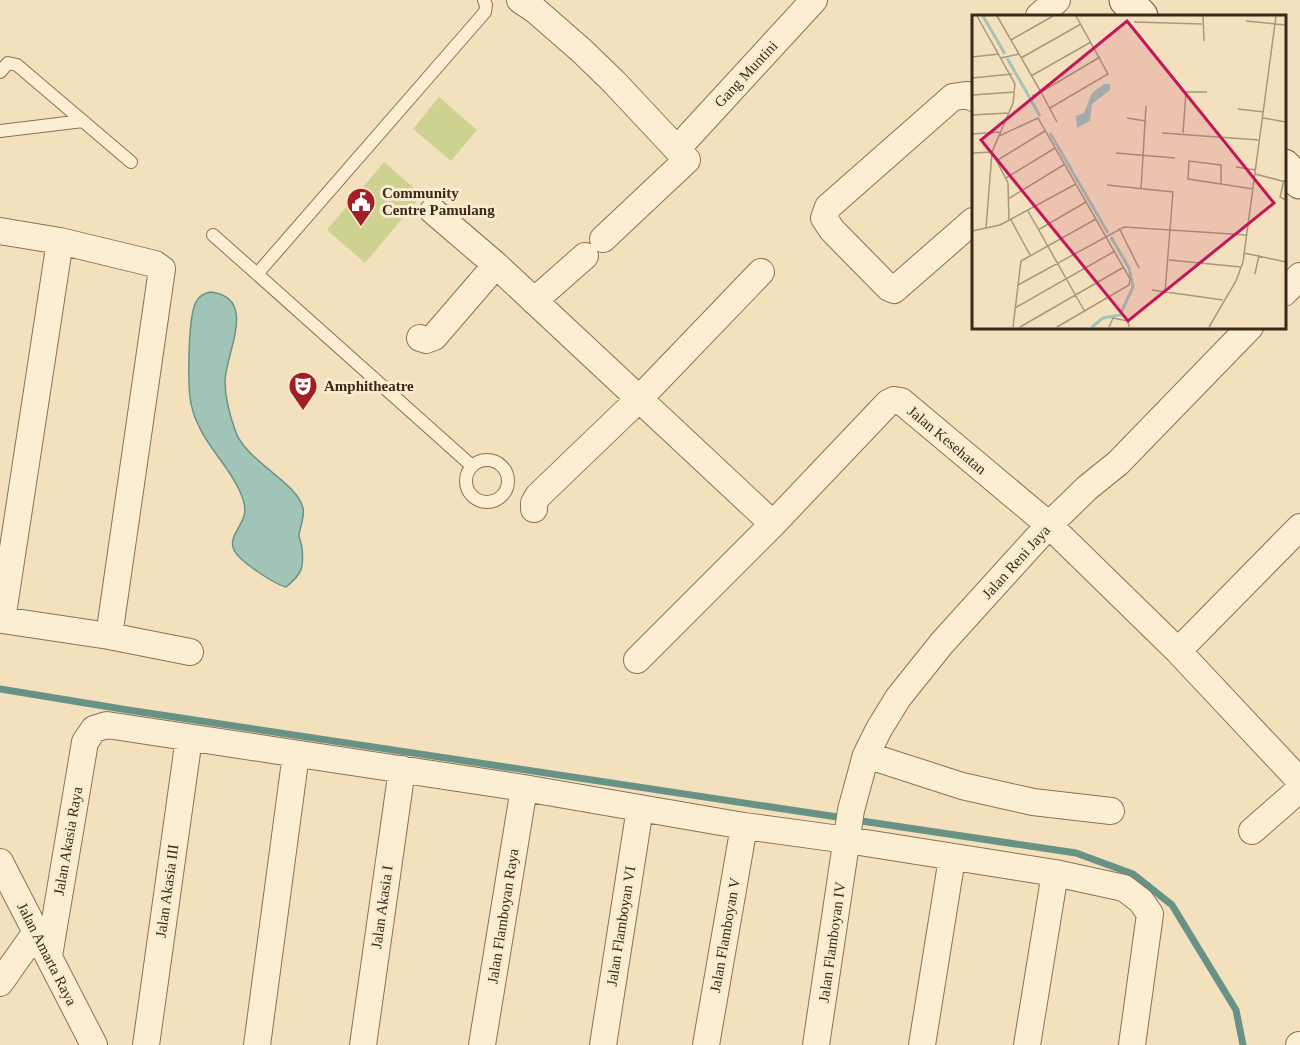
<svg xmlns="http://www.w3.org/2000/svg" width="1300" height="1045" font-family="Georgia,serif">
  <rect width="100%" height="100%" fill="#f3e1be"/>
  <!-- green -->
  <path fill="#cdd291" d="M439 97 477 130 451 161 413 129Z
    M384 162 422 195 365 263 327 230Z"/>
  <!-- water -->
  <path fill="#a2c4b8" stroke="#689286" stroke-width="1.5" d="M211 292C258 298 226 352 225 381 225 398 229 413 235 430 245 461 297 482 303 508 305 517 300 526 299 535 299 539 302 544 302 548 304 568 302 574 286 587 274 584 239 561 234 550 228 539 241 527 244 516 246 510 244 500 241 494 231 468 208 449 198 424 194 416 191 406 190 397 188 379 188 316 196 302 199 296 205 293 211 292Z"/>
  <g fill="none" stroke-linecap="round" stroke-linejoin="round">
    <!-- stream -->
    <path stroke="#689286" stroke-width="7" d="M0 689 128 710 844 818
      M855 820 1076 853 1133 874 1172 905 1236 1010 1243 1045"/>
    <!-- service casing -->
    <g stroke="#8d7054" stroke-width="14">
      <path id="service" d="M0 72 8 63 17 65 131 162
        M0 131 83 121
        M213 235 257 274 485 12 486 5 484 0
        M257 274 472 466
        M466 481a21 21 0 1 1 42 0a21 21 0 1 1-42 0Z"/>
    </g>
    <!-- minor casing -->
    <g stroke="#8d7054" stroke-width="28">
      <path id="minor" d="M520 0 535 10 582 51 614 82 687 160 603 239
        M1039 16 1057 0
        M973 98 968 95 953 97 828 207 824 218 832 230 889 288 894 290 973 221
        M677 149 814 0
        M433 211 496 265 773 524
        M0 231 60 241 155 264 162 269 109 636
        M60 241 2 620 109 636 190 652
        M1284 293 1300 276
        M534 301 585 256
        M420 338 426 340 434 337 496 265
        M534 509V503L538 496 639 399 761 272
        M1178 651 1300 527
        M637 660 773 524 888 403 894 400 901 401 1049 525 1178 651 1300 781
        M866 755 962 786 1033 802 1111 811
        M1252 831 1300 789
        M0 862 94 1045
        M49 956 85 742 94 729 107 725 524 788 744 826 847 840 1055 873 1124 888 1141 901 1150 914 1132 1045
        M0 983 36 932
        M146 1045 189 738
        M257 1045 296 754
        M363 1045 402 769
        M482 1045 524 788
        M603 1045 640 808
        M706 1045 744 826
        M816 1045 851 810 866 755 879 729 898 698 942 643 1049 525 1087 488 1118 463 1250 327
        M922 1045 952 858
        M1027 1045 1055 873
        M1299 1045H1300"/>
    </g>
    <!-- secondary casing -->
    <g stroke="#6e5138" stroke-width="35">
      <path id="secondary" d="M1126 0 1141 16
        M1284 166 1300 182"/>
    </g>
    <!-- service -->
    <use href="#service" stroke="#fceed2" stroke-width="12"/>
    <!-- minor -->
    <use href="#minor" stroke="#fceed2" stroke-width="26"/>
    <!-- secondary -->
    <use href="#secondary" stroke="#fceed2" stroke-width="33"/>
  </g>
  <!-- icons -->
  <defs>
    <g id="civic-pin" transform="scale(1.5)"><path d="M0 17L-7.5 6A9.5 9.5 0 1 1 7.5 6Z" fill="#a21e24" stroke="#f9ebce"/><path d="M-.6-6.5H3V-4.5H.6V-3L4-1V1h2V6H-6V1h2V-1L-.6-3ZM-1.2 2.5V6h2.4V2.5Z" fill="#fff"/></g>
    <g id="theatre-pin" transform="scale(1.5)"><path d="M0 17L-7.5 6A9.5 9.5 0 1 1 7.5 6Z" fill="#a21e24" stroke="#f9ebce"/><path d="M-5-5.5Q0-4 5-5.5V0Q5 5 0 6Q-5 5-5 0ZM-3.3-2.5H-1v1.5H-3.3ZM1-2.5H3.3v1.5H1ZM-2.8 1Q0 5.5 2.8 1Z" fill="#fff"/></g>
  </defs>
  <g fill-rule="evenodd">
    <use href="#civic-pin" x="361" y="202"/>
    <use href="#theatre-pin" x="303" y="386"/>
  </g>
  <g text-anchor="middle" stroke-width="6" stroke-linejoin="round" paint-order="stroke">
    <!-- street labels -->
    <g font-size="15" fill="#3a291b" stroke="#f9ebce">
      <text transform="translate(746 74) rotate(-47)" y="5">Gang Muntini</text>
      <text transform="translate(947 440) rotate(40)" y="5">Jalan Kesehatan</text>
      <text transform="translate(1016 562) rotate(-48)" y="5">Jalan Reni Jaya</text>
      <text transform="translate(68 841) rotate(-80)" y="5">Jalan Akasia Raya</text>
      <text transform="translate(167 891) rotate(-82)" y="5">Jalan Akasia III</text>
      <text transform="translate(382 907) rotate(-82)" y="5">Jalan Akasia I</text>
      <text transform="translate(503 916) rotate(-81)" y="5">Jalan Flamboyan Raya</text>
      <text transform="translate(621 926) rotate(-81)" y="5">Jalan Flamboyan VI</text>
      <text transform="translate(725 935) rotate(-80)" y="5">Jalan Flamboyan V</text>
      <text transform="translate(832 942) rotate(-82)" y="5">Jalan Flamboyan IV</text>
      <text transform="translate(47 954) rotate(63)" y="5">Jalan Amarta Raya</text>
    </g>
    <!-- poi labels -->
    <g font-size="15" font-weight="bold" fill="#3a291b" stroke="#f9ebce" text-anchor="start">
      <text x="382" y="198">Community<tspan x="382" dy="17">Centre Pamulang</tspan></text>
      <text x="324" y="391">Amphitheatre</text>
    </g>
  </g>
  <!-- overview -->
  <g transform="translate(972 15)">
    <rect width="314" height="314" fill="#f3e1be"/>
    <path d="M132 69H138V75L120 89 118 106 105 113 104 101 112 98 120 78Z" fill="#a2c4b8"/>
    <path fill="none" stroke="#a2c4b8" stroke-width="3" d="M11 1 33 39M35 43 68 101M78 118 136 218M120 312 131 303 148 300 161 272 157 253 139 222"/>
    <path fill="none" stroke="#a9977d" stroke-width="1.5" d="M5 1 43 69 41 88 20 137 14 213M25 1 69 77 60 81M231 1 232 26M274 6 314 10M162 7 230 9M39 25 81 1M0 42 27 39M29 43 47 39M49 43 109 9M59 61 119 27M0 63 40 59M0 80 43 77M78 93 136 59 104 1M266 94 292 97M0 100 37 98M155 103 174 106M291 103 314 107M85 107 69 77 128 42M190 118 287 125M211 118 214 77H235M0 119 29 117M27 121 66 103 158 264 157 270 85 312M0 138 20 137 36 168 37 206M144 138 203 143M24 146 73 116M264 152 284 155M283 159 314 167M34 163 83 133M312 165 308 182 314 185M249 169V150L217 146 216 164 249 169 281 174M135 170 201 177 193 277M169 174 174 91M36 184 93 149M56 196 113 297M39 205 58 240M147 213 167 253M66 215 114 187M0 216 28 210 104 169M272 238 314 247M197 245 269 252M283 259 287 240M46 270 152 212 275 220M180 275 251 285M43 293 143 236M41 312 49 246 124 204M48 312 152 252M137 312 141 303 156 306 157 312M237 312 264 266 271 247 304 1"/>
    <path fill="#c2185b" fill-opacity="0.15" stroke="#c2185b" stroke-width="3" d="M155 6 302 188 156 306 9 125Z"/>
    <rect width="314" height="314" fill="none" stroke="#3a291b" stroke-width="3"/>
  </g>
</svg>
